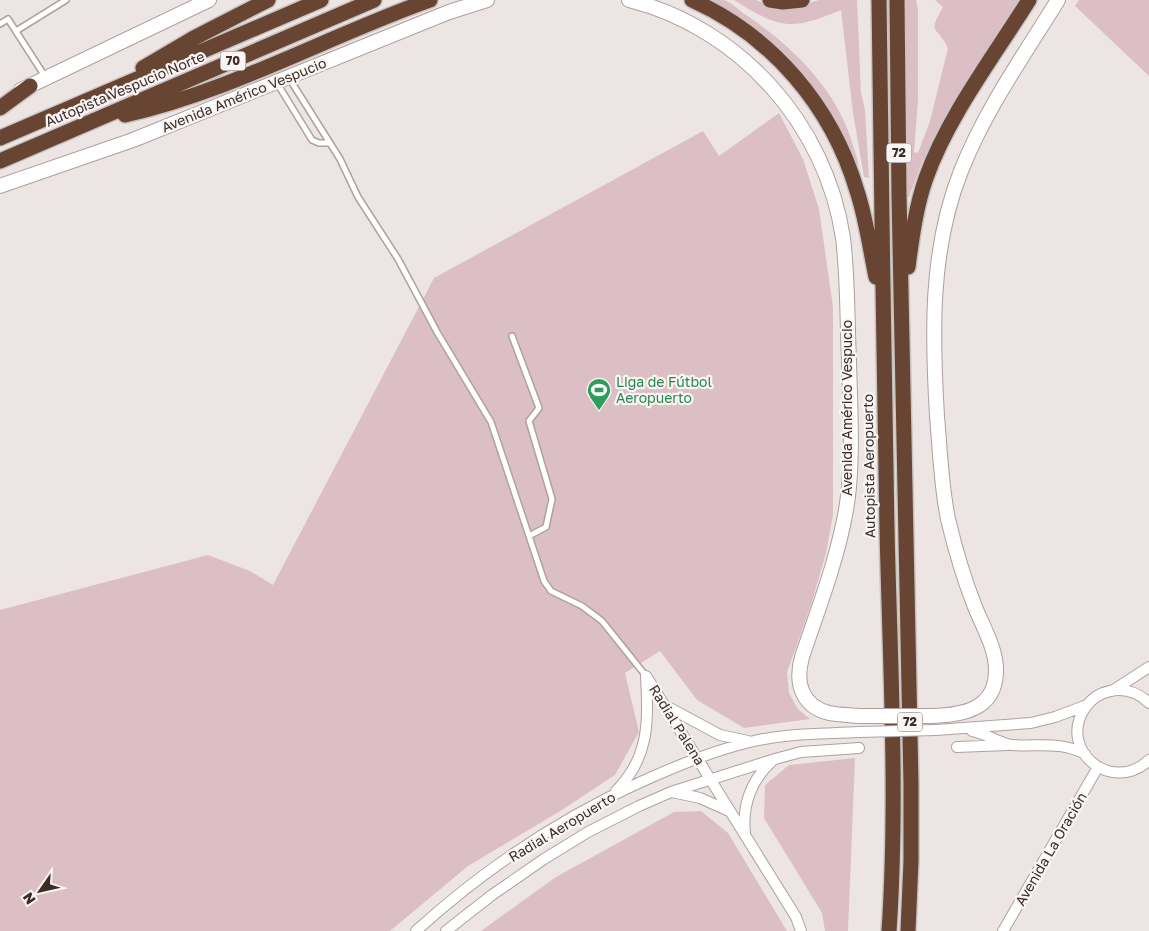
<svg xmlns="http://www.w3.org/2000/svg" width="1149" height="931" font-family="'Golos Text',sans-serif">
  <rect width="100%" height="100%" fill="#ede5e4"/>
  <!-- green -->
  <path fill="#dcbfc4" d="M705 0C711 0 719 0 724 0 731 2 738 9 743 13 791 44 840 92 854 149 857 158 860 165 858 175L829 113Z
    M734 0H756L764 3 806 4 819 0H857L861 93 865 110 869 178 864 177 853 113 841 10C791 31 780 29 734 0Z
    M904 0H916L918 10V99L914 152 918 153 930 121 948 48C937 25 927 35 943 7L935 0H1019L935 137 922 162 909 197 901 196Z
    M1079 0H1149V76L1075 6Z
    M779 113 803 159 819 209 833 307V515L826 553 811 605 787 672 789 693 798 709 810 719 744 728 697 700 660 651 625 673 639 732 615 775 562 810 468 866 390 931H0V610L208 555 250 571 273 585 434 278 703 131 719 156Z
    M855 758 848 931H825L822 913 764 818 765 785 789 765Z
    M701 811 728 833 787 931H481L556 877 674 812Z"/>
  <g fill="none" stroke-linecap="round" stroke-linejoin="round">
    <!-- lane casing -->
    <g stroke="#aea29f" stroke-width="8">
      <path id="lane" d="M0 24 8 19 46 78
        M16 31 66 0
        M289 78 340 159 358 197 398 259 437 332 491 422 529 536 546 527 552 499 529 421 539 408 512 336
        M277 83 312 140 319 143H330
        M529 536 544 581 551 591 582 606 602 621 646 676"/>
    </g>
    <!-- street casing -->
    <g stroke="#aea29f" stroke-width="12">
      <path id="street" d="M646 676 796 917 801 931
        M1112 691 1149 667
        M1149 703C1139 693 1125 688 1110 691 1100 693 1091 699 1085 708 1057 750 1112 795 1149 760
        M666 706 720 735 748 741
        M936 730 1031 723 1055 717 1087 705
        M972 731C985 733 1001 744 1012 745 1037 747 1061 741 1085 754
        M957 747 1007 745
        M616 791C649 758 649 721 646 677
        M672 792 700 798 729 811
        M745 833C742 806 751 780 772 761
        M416 931C483 870 561 818 643 781 679 765 715 750 754 741 788 733 824 734 859 732
        M446 931 492 895 544 859 588 832 639 806 671 792 775 759 801 752 859 748
        M1003 931 1098 767"/>
    </g>
    <!-- secondary casing -->
    <g stroke="#af9f9b" stroke-width="16">
      <path id="secondary" d="M629 0C740 28 826 124 843 238 848 278 847 320 849 360 850 406 854 465 846 510 837 561 818 609 802 657 795 682 801 706 829 713 839 715 850 715 860 716
        M21 90 209 0
        M0 186 133 140 449 12 487 0
        M932 716C962 715 995 710 996 672 997 650 983 627 975 607 964 579 955 549 948 519 941 485 940 450 937 416 932 333 930 249 961 171 985 110 1024 55 1058 0"/>
    </g>
    <!-- highway casing -->
    <g stroke="#c9c4c2" stroke-width="18">
      <path id="highway" d="M692 0C772 36 832 106 857 191 866 218 870 248 876 277
        M770 0 783 2 802 0
        M879 0C882 176 883 353 887 529 890 663 898 797 889 931
        M897 0 899 194 911 784V861L908 931
        M143 68 194 38 268 0
        M0 108 30 86
        M125 115C232 91 328 36 430 0
        M0 138 321 0
        M0 161 374 0
        M908 267C912 237 916 206 926 178 948 116 994 56 1029 0"/>
    </g>
    <!-- lane -->
    <use href="#lane" stroke="#fff" stroke-width="5"/>
    <!-- street -->
    <use href="#street" stroke="#fff" stroke-width="10"/>
    <!-- secondary -->
    <use href="#secondary" stroke="#fff" stroke-width="14"/>
    <!-- highway -->
    <use href="#highway" stroke="#684532" stroke-width="15"/>
    <!-- street-bridge casing -->
    <g stroke="#aea29f" stroke-width="12" stroke-linecap="butt">
      <path id="street-bridge" d="M859 732 936 730"/>
    </g>
    <!-- secondary-bridge casing -->
    <g stroke="#af9f9b" stroke-width="16" stroke-linecap="butt">
      <path id="secondary-bridge" d="M860 716H932"/>
    </g>
    <!-- street-bridge -->
    <use href="#street-bridge" stroke="#fff" stroke-width="10"/>
    <!-- secondary-bridge -->
    <use href="#secondary-bridge" stroke="#fff" stroke-width="14"/>
  </g>
  <!-- icons -->
  <defs>
    <g id="stadium-pin" transform="scale(1.25)"><path d="M0 17L-7.5 6A9.5 9.5 0 1 1 7.5 6Z" fill="#2e9e5b" stroke="#f9f5f5"/><path d="M0-5a6.5 5 0 1 0 0 10a6.5 5 0 1 0 0-10ZM-3.5-1.8h7v3.6h-7Z" fill="#fff"/></g>
  </defs>
  <g fill-rule="evenodd">
    <use href="#stadium-pin" x="599" y="390"/>
  </g>
  <g text-anchor="middle" stroke-width="4.5" stroke-linejoin="round" paint-order="stroke">
    <!-- shield labels -->
    <g fill="#f9f5f5" stroke="#756863" stroke-width="1">
      <rect x="220.5" y="51.5" width="25" height="19" rx="4"/>
      <rect x="886.5" y="143.5" width="25" height="19" rx="4"/>
      <rect x="897.5" y="712.5" width="25" height="19" rx="4"/>
    </g>
    <g font-size="12" font-weight="bold" fill="#3d2c25">
      <text x="233" y="65">70</text>
      <text x="899" y="157">72</text>
      <text x="910" y="726">72</text>
    </g>
    <!-- street labels -->
    <g font-size="14" fill="#3d2c25" stroke="#f9f5f5">
      <text transform="translate(125 89) rotate(-23)" y="5">Autopista Vespucio Norte</text>
      <text transform="translate(244 95) rotate(-22)" y="5">Avenida Américo Vespucio</text>
      <text transform="translate(847 408) rotate(-90)" y="5">Avenida Américo Vespucio</text>
      <text transform="translate(869 466) rotate(-91)" y="5">Autopista Aeropuerto</text>
      <text transform="translate(677 725) rotate(58)" y="5">Radial Palena</text>
      <text transform="translate(562 827) rotate(-31)" y="5">Radial Aeropuerto</text>
      <text transform="translate(1051 849) rotate(-60)" y="5">Avenida La Oración</text>
    </g>
    <!-- leisure labels -->
    <g font-size="14" fill="#27864d" stroke="#f9f5f5" text-anchor="start">
      <text x="616" y="387">Liga de Fútbol<tspan x="616" dy="16">Aeropuerto</tspan></text>
    </g>
  </g>
  <!-- north arrow -->
  <g transform="translate(40 891) rotate(236)" stroke="#f9f5f5" stroke-width="4" paint-order="stroke">
  <path d="M0-4L9 19L0 12L-9 19Z" fill="#3d2c25"/>
  <text y="-8" font-size="14" font-weight="bold" text-anchor="middle" fill="#3d2c25">N</text>
  </g>
</svg>
